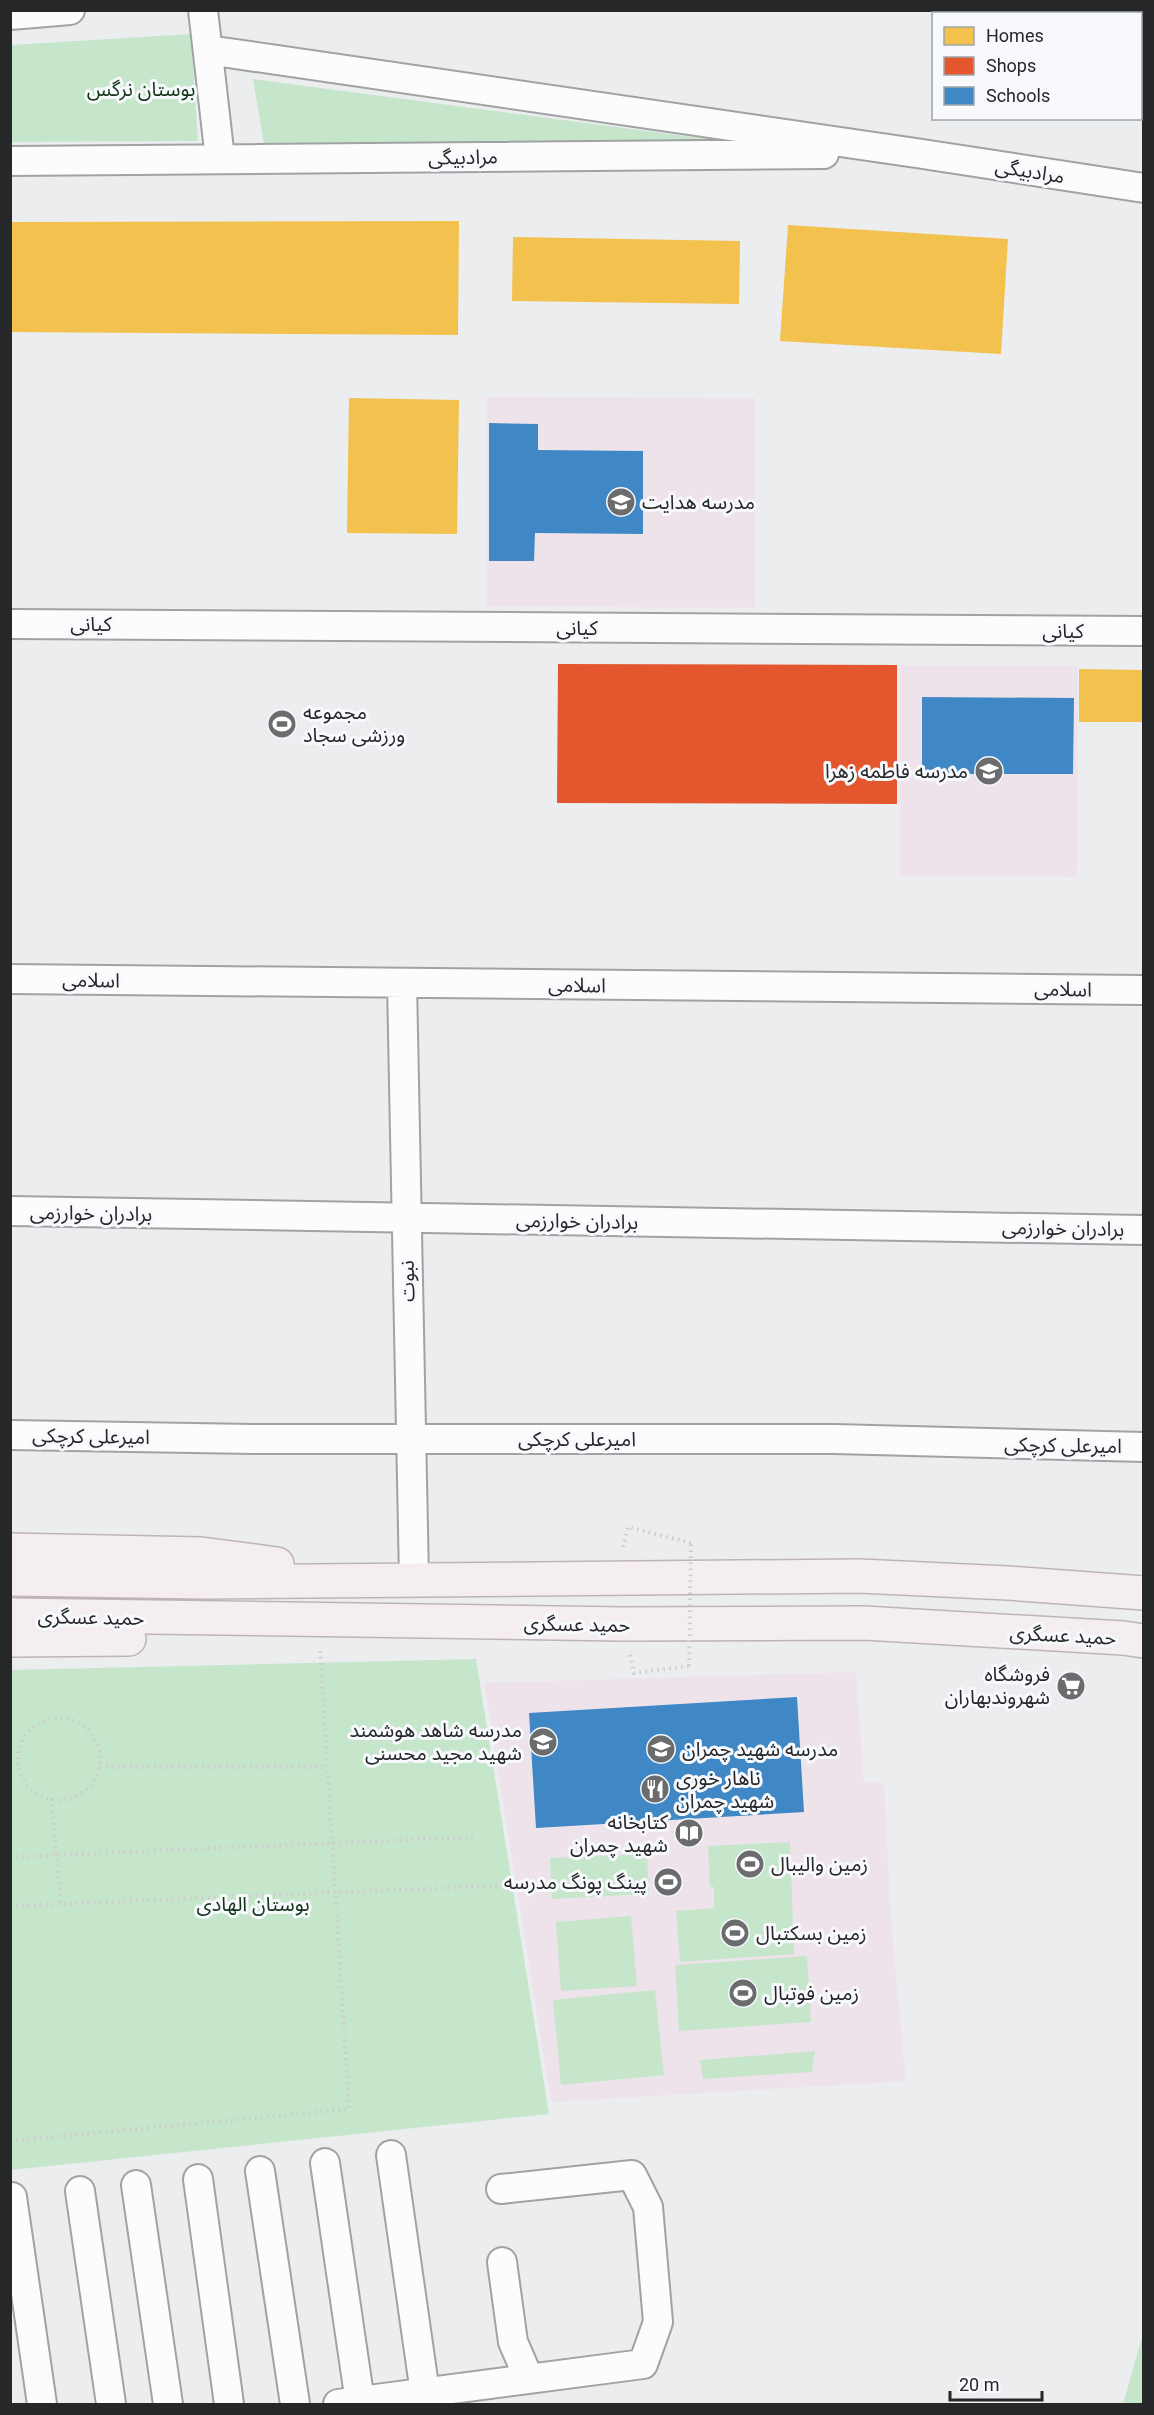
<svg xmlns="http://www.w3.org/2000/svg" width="1154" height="2415" font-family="Roboto,'Noto Sans Arabic',sans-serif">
  <rect width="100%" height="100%" fill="#ebedef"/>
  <!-- education -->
  <path fill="#eee3eb" d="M487 397 755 398V608L487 606Z
    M900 665 1078 666 1077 877 900 876Z
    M856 1672 864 1782 884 1783 891 1920 906 2081 551 2102 484 1683Z"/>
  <!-- green -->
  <path fill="#c6e6cc" d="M191 34 198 141 11 142V45Z
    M253 79 745 144 265 150Z
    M476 1659 549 2114 11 2170V1670Z
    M790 1842 794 1954 680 1962 676 1911 714 1908V1887H710L708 1846Z
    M647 1854 649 1894 552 1899 550 1858Z
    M631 1916 637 1986 561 1991 556 1922Z
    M807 1956 811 2022 679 2031 675 1965Z
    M655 1990 664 2075 561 2085 553 2000Z
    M815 2051 812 2072 703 2079 700 2060Z
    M1143 2334V2404H1123Z"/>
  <!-- homes -->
  <path fill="#f2c14e" d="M459 221 458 335 10 332V222Z
    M788 225 1008 239 1001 354 780 341Z
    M513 237 740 241 739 304 512 301Z
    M349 398 459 400 457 534 347 533Z
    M1079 669 1144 670V722H1079Z"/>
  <!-- shops -->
  <path fill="#e4572e" d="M558 664 897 665V804L557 803Z"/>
  <!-- schools -->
  <path fill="#3f88c5" d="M489 423 538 424V450L643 451V534L535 533 534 561H489Z
    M922 697 1074 698 1073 774H922Z
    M797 1697 804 1812 536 1828 529 1713Z"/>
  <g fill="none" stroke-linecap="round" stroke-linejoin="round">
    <!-- minor casing -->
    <g stroke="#a1a2a3" stroke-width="32">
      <path id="minor" d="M203 10 220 159
        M10 15 70 10
        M208 50 916 153 1144 188
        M10 161 824 154
        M10 624 1144 631
        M10 979 1144 990
        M402 983 414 1579
        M10 1211 1144 1230
        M10 1435 253 1439H834L1144 1447
        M391 2155 425 2393
        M325 2163 360 2402
        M260 2171 295 2404
        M198 2179 229 2404
        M136 2185 168 2404
        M80 2191 111 2404
        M12 2197 42 2404
        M502 2262 513 2342 529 2379
        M338 2404 643 2364 658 2322 648 2207 632 2175 501 2189"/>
    </g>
    <!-- major casing -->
    <g stroke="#beb3b7" stroke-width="36">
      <path id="major" d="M10 1550 201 1554 277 1564
        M10 1579 203 1582 859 1576 1008 1583 1144 1593
        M10 1615 622 1624 864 1623 1123 1638 1144 1641
        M10 1640 129 1639"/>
    </g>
    <!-- path -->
    <path stroke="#cbcccc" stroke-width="4" stroke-dasharray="1.5 4.5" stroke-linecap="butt" d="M623 1547 628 1527 691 1543
      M630 1655 634 1673 689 1666
      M18 1759a41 41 0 1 1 82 0a41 41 0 1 1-82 0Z
      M100 1767H327
      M51 1799 61 1904
      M10 1857 473 1837
      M10 1906 512 1885
      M10 2141 349 2109 320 1650"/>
    <!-- minor -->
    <use href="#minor" stroke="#fcfcfd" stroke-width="28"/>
    <!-- major -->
    <use href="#major" stroke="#f4eef0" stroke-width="33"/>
    <!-- path-bridge -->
    <path stroke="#cbcccc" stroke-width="4" stroke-dasharray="1.5 4.5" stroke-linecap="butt" d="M689 1666 691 1543"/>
  </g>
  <!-- icons -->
  <defs>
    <g id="school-disc" transform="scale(1.5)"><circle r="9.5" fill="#6b6c6e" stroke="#f7f9fd"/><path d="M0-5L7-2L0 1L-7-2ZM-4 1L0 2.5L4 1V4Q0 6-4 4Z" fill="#fff"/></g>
    <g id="stadium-disc" transform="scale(1.5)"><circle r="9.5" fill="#6b6c6e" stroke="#f7f9fd"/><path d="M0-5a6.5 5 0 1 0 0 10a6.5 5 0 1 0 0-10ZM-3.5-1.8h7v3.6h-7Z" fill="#fff"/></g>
    <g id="supermarket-disc" transform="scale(1.5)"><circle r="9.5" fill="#6b6c6e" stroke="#f7f9fd"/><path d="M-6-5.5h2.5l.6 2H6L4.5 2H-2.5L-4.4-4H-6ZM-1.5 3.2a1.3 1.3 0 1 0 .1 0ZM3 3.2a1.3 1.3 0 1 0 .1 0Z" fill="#fff"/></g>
    <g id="restaurant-disc" transform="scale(1.5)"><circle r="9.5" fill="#6b6c6e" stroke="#f7f9fd"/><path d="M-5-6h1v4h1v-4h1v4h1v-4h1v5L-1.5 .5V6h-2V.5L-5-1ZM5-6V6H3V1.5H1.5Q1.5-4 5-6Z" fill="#fff"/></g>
    <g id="library-disc" transform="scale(1.5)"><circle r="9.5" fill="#6b6c6e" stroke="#f7f9fd"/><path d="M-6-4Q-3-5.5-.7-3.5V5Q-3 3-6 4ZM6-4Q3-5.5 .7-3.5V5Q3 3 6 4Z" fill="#fff"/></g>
  </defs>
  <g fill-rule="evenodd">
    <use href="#school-disc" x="621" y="502"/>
    <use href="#stadium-disc" x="282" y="724"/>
    <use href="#school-disc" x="989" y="771"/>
    <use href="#supermarket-disc" x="1071" y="1686"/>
    <use href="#school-disc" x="543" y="1742"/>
    <use href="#school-disc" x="661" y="1749"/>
    <use href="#restaurant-disc" x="655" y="1789"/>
    <use href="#library-disc" x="689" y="1833"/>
    <use href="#stadium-disc" x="750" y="1864"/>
    <use href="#stadium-disc" x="668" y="1882"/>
    <use href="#stadium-disc" x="735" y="1933"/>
    <use href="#stadium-disc" x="743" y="1993"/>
  </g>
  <g text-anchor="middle" stroke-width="6" stroke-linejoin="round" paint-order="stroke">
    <!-- park labels -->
    <g font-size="20" fill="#123519" stroke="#f7f9fd">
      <text x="141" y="96">بوستان نرگس</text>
      <text x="253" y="1911">بوستان الهادی</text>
    </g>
    <!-- street labels -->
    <g font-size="20" fill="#262728" stroke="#f7f9fd">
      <text transform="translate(463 157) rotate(-1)" y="7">مرادبیگی</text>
      <text transform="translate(1030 171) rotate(9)" y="7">مرادبیگی</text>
      <text x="91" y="631">کیانی</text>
      <text x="577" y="635">کیانی</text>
      <text x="1063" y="638">کیانی</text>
      <text transform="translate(91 980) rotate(1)" y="7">اسلامی</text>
      <text transform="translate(577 985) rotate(1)" y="7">اسلامی</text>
      <text transform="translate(1063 989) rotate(1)" y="7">اسلامی</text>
      <text transform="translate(91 1213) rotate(1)" y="7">برادران خوارزمی</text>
      <text transform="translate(577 1221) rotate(1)" y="7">برادران خوارزمی</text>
      <text transform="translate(1063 1228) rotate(1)" y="7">برادران خوارزمی</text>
      <text transform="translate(407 1281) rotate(-91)" y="7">نبوت</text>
      <text transform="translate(91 1436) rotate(1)" y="7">امیرعلی کرچکی</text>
      <text x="577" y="1446">امیرعلی کرچکی</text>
      <text transform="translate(1063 1445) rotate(1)" y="7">امیرعلی کرچکی</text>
      <text transform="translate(91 1617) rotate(1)" y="7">حمید عسگری</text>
      <text transform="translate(577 1624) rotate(1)" y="7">حمید عسگری</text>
      <text transform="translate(1063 1635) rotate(3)" y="7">حمید عسگری</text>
    </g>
    <!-- poi labels -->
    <g font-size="20" fill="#262728" stroke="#f7f9fd" text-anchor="start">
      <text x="642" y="509">مدرسه هدایت</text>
      <text x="303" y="719">مجموعه<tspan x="303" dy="23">ورزشی سجاد</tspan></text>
      <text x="968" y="778" text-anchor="end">مدرسه فاطمه زهرا</text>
      <text x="1050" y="1681" text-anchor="end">فروشگاه<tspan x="1050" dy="23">شهروندبهاران</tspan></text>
      <text x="522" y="1737" text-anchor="end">مدرسه شاهد هوشمند<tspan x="522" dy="23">شهید مجید محسنی</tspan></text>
      <text x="682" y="1756">مدرسه شهید چمران</text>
      <text x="676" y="1785">ناهار خوری<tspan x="676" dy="23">شهید چمران</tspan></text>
      <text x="668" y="1829" text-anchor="end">کتابخانه<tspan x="668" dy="23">شهید چمران</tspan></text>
      <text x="771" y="1871">زمین والیبال</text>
      <text x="647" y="1889" text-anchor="end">پینگ پونگ مدرسه</text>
      <text x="756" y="1940">زمین بسکتبال</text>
      <text x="764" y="2000">زمین فوتبال</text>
    </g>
  </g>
  <!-- border -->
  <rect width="1154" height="2415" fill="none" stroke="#262728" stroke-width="24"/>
  <!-- legend -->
  <rect x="932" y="12" width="210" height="108" fill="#f7f9fd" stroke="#a3a5a8" stroke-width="1.5"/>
  <rect x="944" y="27" width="30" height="18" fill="#f2c14e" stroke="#a3a5a8" stroke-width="1.5"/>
  <text x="986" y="42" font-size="18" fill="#262728">Homes</text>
  <rect x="944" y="57" width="30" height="18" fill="#e4572e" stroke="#a3a5a8" stroke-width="1.5"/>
  <text x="986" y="72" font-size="18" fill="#262728">Shops</text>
  <rect x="944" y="87" width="30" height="18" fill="#3f88c5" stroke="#a3a5a8" stroke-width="1.5"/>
  <text x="986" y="102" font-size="18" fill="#262728">Schools</text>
  <!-- scale -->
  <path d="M950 2391v9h92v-9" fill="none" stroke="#262728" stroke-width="3"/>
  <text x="959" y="2391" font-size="18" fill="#262728" stroke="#f7f9fd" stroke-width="4.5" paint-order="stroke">20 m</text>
</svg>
